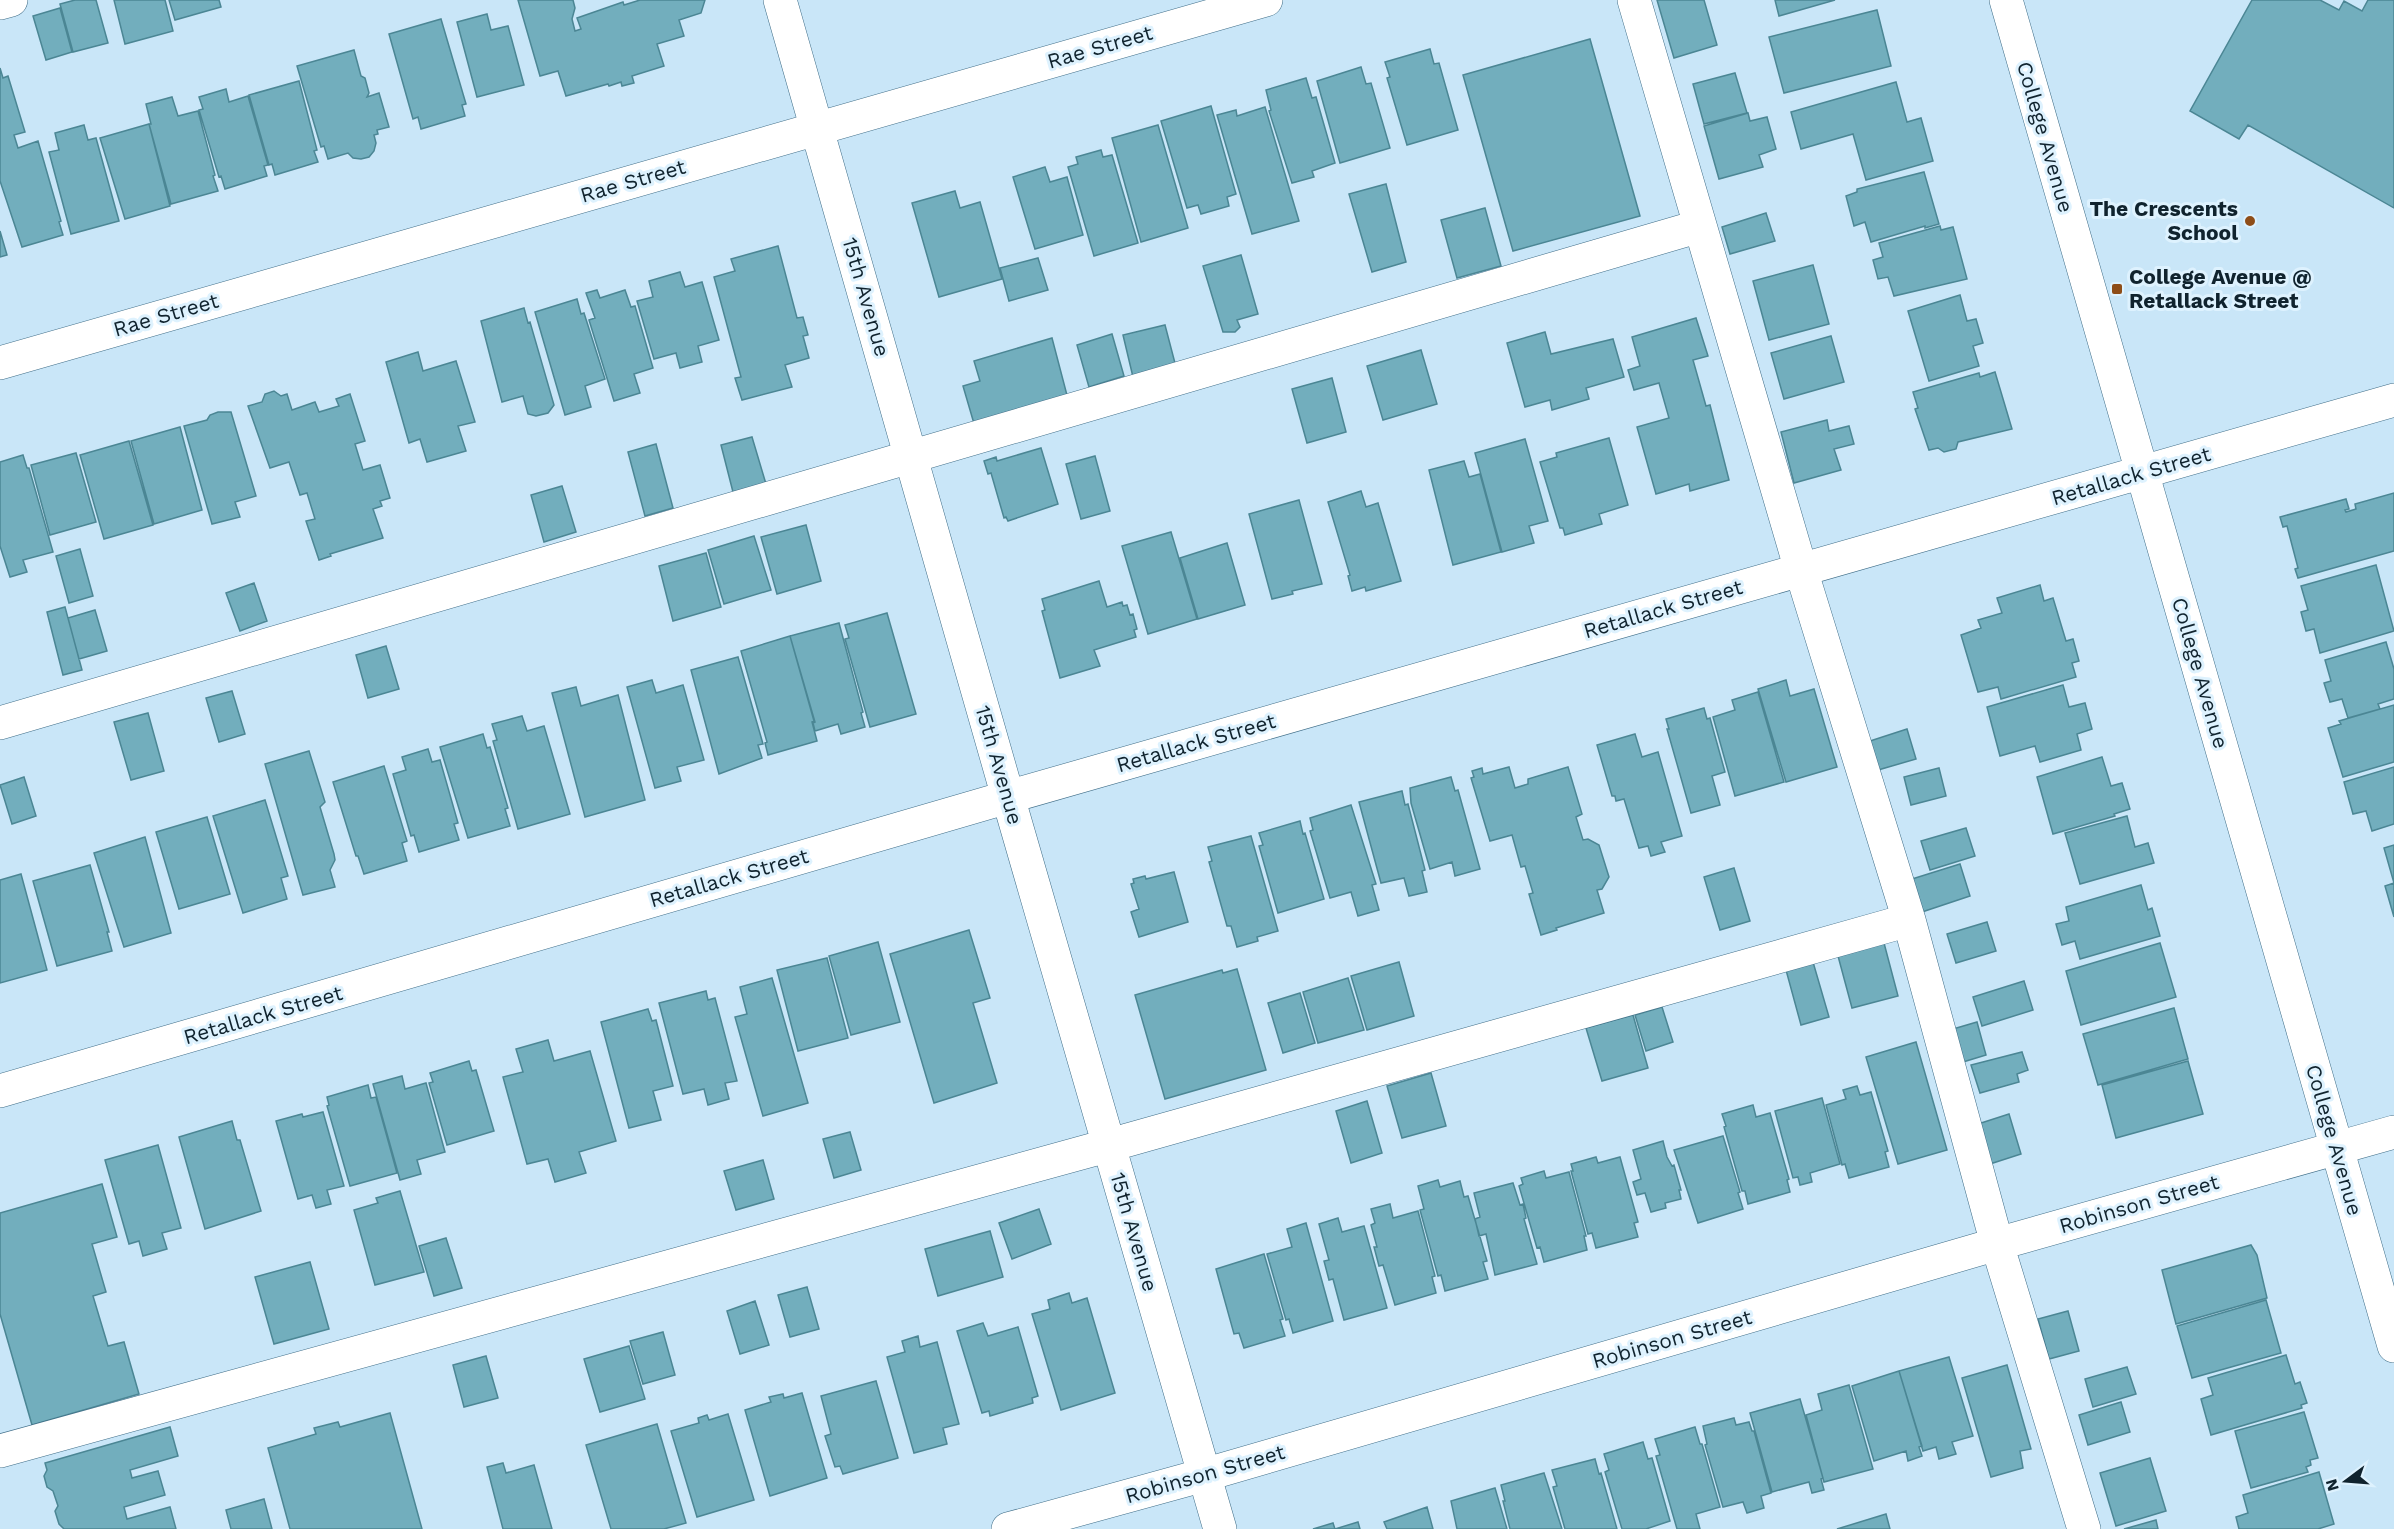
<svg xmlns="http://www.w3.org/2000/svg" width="2394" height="1529" font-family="'Work Sans',sans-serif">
  <rect width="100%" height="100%" fill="#c9e6f8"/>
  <!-- building -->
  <path fill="#72aebd" stroke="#4b8694" stroke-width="1.5" d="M75 0H96L108 43 73 52 60 4Z
    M114 0H165L173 31 125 44Z
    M169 0H219L221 7 175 20Z
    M518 0H573L575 8 572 19 575 31 581 29 577 18 623 2 624 5 640 0H705L701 13 679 20 684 36 657 44 664 66 632 76 634 83 622 86 621 82 609 86 608 84 566 96 558 71 540 76Z
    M1657 0H1704L1717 45 1674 58Z
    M1775 0H1835L1779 16Z
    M2252 0H2320L2339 10 2344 1 2362 11 2368 0H2394V208L2248 125 2239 139 2190 111Z
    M60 8 72 52 46 60 33 16Z
    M1877 10 1891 66 1784 93 1769 37Z
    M487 14 491 30 508 26 524 85 477 97 457 22Z
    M441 19 466 104 462 105 465 116 421 129 418 117 413 119 389 34Z
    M1590 39 1640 216 1513 251 1463 75Z
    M1430 49 1434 64 1439 63 1458 130 1407 145 1387 78 1390 77 1385 62Z
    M354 50 361 76 365 78 369 93 367 97 379 93 389 127 377 130 378 134 374 135 376 143 374 151 369 157 361 159 353 158 348 153 328 159 324 146 321 147 297 66Z
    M1361 67 1366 84 1371 83 1390 148 1340 163 1317 81Z
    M0 68 3 78 8 76 25 132 14 135 18 148 38 141 61 221 59 222 63 235 22 247 0 181Z
    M1735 73 1747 113 1704 124 1693 84Z
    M1306 78 1312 98 1316 97 1335 163 1312 171 1314 177 1292 183 1269 111 1271 110 1266 90Z
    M299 81 317 150 314 151 318 162 275 175 272 164 269 165 249 95Z
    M1896 82 1907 122 1921 118 1933 161 1866 180 1853 134 1801 149 1791 112Z
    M226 89 229 102 248 96 268 165 264 166 267 176 225 189 221 176 219 177 199 110 203 109 199 97Z
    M172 97 178 116 198 111 215 175 213 176 218 191 171 204 149 124H151L146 104Z
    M1211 106 1236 194 1227 197 1229 206 1201 214 1198 205 1187 208 1161 121Z
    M1265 107 1299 221 1252 234 1217 115 1236 110 1237 116Z
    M1748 113 1750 121 1767 117 1776 149 1759 155 1763 167 1719 179 1704 126Z
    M149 124 170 206 125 219 100 138Z
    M84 125 88 140 96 138 119 221 71 234 49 152 59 150 55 133Z
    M1158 125 1188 228 1141 242 1112 138Z
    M1101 150 1103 157 1112 155 1138 243 1094 256 1068 167 1078 164 1076 157Z
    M1045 167 1050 182 1067 177 1083 235 1035 249 1013 177Z
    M1924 172 1939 224 1925 228V226L1871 242 1865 222 1854 226 1846 196 1857 192V189Z
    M1386 184 1406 262 1372 272 1349 194Z
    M955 191 960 208 980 202 1002 279 939 297 912 203Z
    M1485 208 1501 266 1457 278 1441 220Z
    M1766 213 1775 241 1730 254 1722 227Z
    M1940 226 1941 230 1953 227 1967 279 1894 296 1888 277 1878 279 1873 260 1883 257 1879 243Z
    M0 231 7 255 0 257Z
    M778 246 797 318 803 317 808 335 803 336 809 358 785 365 792 387 742 400 735 378 741 377 714 277 735 271 731 259Z
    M1241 255 1258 314 1237 320 1240 327 1235 332H1223L1203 266Z
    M1038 258 1048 290 1009 301 1000 268Z
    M1813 265 1829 324 1769 340 1753 281Z
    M680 272 685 287 702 282 719 340 698 346 702 362 680 368 676 353 654 359 637 301 653 297 649 281Z
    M597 290 600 298 625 290 631 307 635 306 653 368 634 374 640 393 614 401 589 320 595 318 586 293Z
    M1960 295 1967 321 1976 319 1983 343 1973 346 1979 366 1929 381 1908 311Z
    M577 299 581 314 584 313 605 379 585 386 591 407 565 415 535 312Z
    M524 308 528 323 530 322 554 405 548 413 536 416 528 414 523 396 502 402 481 321Z
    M1696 318 1708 356 1693 360 1706 406 1710 405 1729 480 1690 491 1689 484 1656 494 1637 427 1669 418 1659 383 1634 390 1628 370 1640 366 1632 337Z
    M1165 325 1176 367 1133 377 1123 335Z
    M1545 332 1551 354 1613 339 1624 377 1586 388 1589 399 1552 410 1550 400 1525 407 1507 343Z
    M1112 334 1124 376 1089 387 1077 345Z
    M1831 336 1844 382 1784 399 1771 353Z
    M1052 338 1068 399 975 427 963 386 980 381 974 361Z
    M1421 350 1437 404 1383 420 1367 366Z
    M418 352 423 371 456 361 475 422 458 426 466 451 427 462 420 439 409 443 386 362Z
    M1995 372 2012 429 1958 442 1956 449 1944 452 1938 448 1929 450 1915 409 1918 408 1913 392 1979 373 1980 377Z
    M1332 378 1346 432 1307 443 1292 389Z
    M274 391 281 396 287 394 292 410 315 402 319 412 339 406 336 399 350 394 365 441 355 444 363 470 380 465 390 498 380 501 382 506 373 509 383 538 330 554 331 556 319 560 306 521 315 519 307 493 300 495 289 462 270 468 248 406 262 402 265 394Z
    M218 412H231L256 496 235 502 240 517 212 524 184 426 207 420 210 415Z
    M1827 420 1829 431 1849 426 1854 444 1834 449 1841 470 1794 483 1781 432Z
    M180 427 202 510 154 524 131 441Z
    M752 437 766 484 733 492 721 445Z
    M1609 438 1628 505 1599 514 1602 524 1565 535 1563 528H1560L1540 462 1557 457 1556 453Z
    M1525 439 1548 521 1529 526 1534 543 1502 552 1475 453Z
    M129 441 153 525 104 539 80 455Z
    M656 444 673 508 645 516 628 452Z
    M1041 448 1058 504 1008 521 1006 517 1004 518 991 473 988 474 984 461 996 457 997 461Z
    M76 453 96 522 50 535 31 465Z
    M23 455 27 468H29L53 552 23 560 27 572 10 577 0 546V462Z
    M1095 456 1110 511 1081 519 1066 464Z
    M1464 461 1469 477 1480 474 1501 552 1453 565 1429 470Z
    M562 486 576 532 544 542 531 495Z
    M1361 491 1366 507 1378 503 1401 581 1366 591 1365 587 1352 591 1348 576 1350 575 1328 502Z
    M2394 493V551L2298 578 2295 569 2298 568 2287 526 2283 527 2280 517 2346 499 2349 509 2345 510 2346 512 2356 509 2355 504Z
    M1299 500 1322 584 1292 591 1293 594 1272 599 1249 514Z
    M806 525 821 581 777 594 761 537Z
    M1171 532 1197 619 1148 634 1122 546Z
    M754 536 771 590 724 604 708 550Z
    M1227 543 1245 605 1198 619 1180 558Z
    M80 549 93 596 69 603 56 556Z
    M706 553 721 607 673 621 659 566Z
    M2376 565 2394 631 2320 653 2314 629 2306 631 2301 612 2308 610 2301 586Z
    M1099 581 1107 607 1122 602 1123 606 1127 605 1130 615 1133 614 1137 629 1134 630 1136 637 1094 650 1100 666 1060 678 1042 611 1045 610 1042 599Z
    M254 583 267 621 240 631 226 593Z
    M2040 585 2044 601 2053 598 2066 641 2073 639 2079 661 2072 663 2076 677 2001 699 1998 687 1978 692 1961 635 1981 628 1978 620 2002 613 1997 598Z
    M65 607 82 670 63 675 47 612Z
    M95 610 107 651 79 659 68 618Z
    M887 613 916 714 870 727 845 639 849 638 845 625Z
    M839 623 863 712 861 713 865 727 841 734 838 724 815 731 813 723 815 722 790 636Z
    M790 636 814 721 812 722 817 741 768 755 765 743 767 742 741 651Z
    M2386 642 2394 669V699L2378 704 2380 709 2348 718 2342 699 2330 702 2324 683 2331 681 2325 660Z
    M386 646 399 689 368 698 356 655Z
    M738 657 763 744 758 745 762 758 719 774 691 670Z
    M652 680 656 693 683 685 704 760 677 767 681 781 655 788 627 687Z
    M1786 680 1790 696 1814 689 1837 767 1786 782 1758 689Z
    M2063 685 2069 707 2085 703 2092 729 2077 734 2081 750 2040 762 2035 746 2000 756 1987 707Z
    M576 687 581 706 618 695 645 800 585 817 552 693Z
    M232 691 245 734 219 742 206 698Z
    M1758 692 1784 782 1735 796 1713 717 1735 710 1732 700Z
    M2394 705V762L2343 777 2328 728 2341 724 2339 721Z
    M1704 708 1707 719 1710 718 1725 772 1712 776 1720 805 1691 813 1667 729H1669L1666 719Z
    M148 713 164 771 131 780 114 722Z
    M522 716 527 731 544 726 570 814 518 829 493 741 497 740 492 724Z
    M1907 729 1916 759 1878 770 1870 741Z
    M483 734 487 748 490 747 508 808 505 809 510 826 468 838 440 747Z
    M1635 734 1642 757 1658 752 1682 836 1661 842 1665 852 1651 856 1648 846 1639 848 1624 799 1616 801 1615 796H1612L1597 745Z
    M428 749 432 762 440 760 458 823 454 824 459 840 419 852 414 835 411 836 393 774 406 770 402 757Z
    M309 751 325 802 320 807 334 854 335 860 330 870 335 887 303 895 265 764Z
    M2102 757 2111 786 2122 783 2130 809 2114 814 2115 816 2053 834 2037 777Z
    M384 766 407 841 402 843 407 861 364 874 358 856H356L333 782Z
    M1509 767 1515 788 1528 784V779L1568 767 1582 814 1576 817 1583 840 1588 839 1599 845 1609 877 1602 889 1597 890 1604 913 1556 928 1557 930 1541 935 1529 894 1533 893 1525 866 1521 867 1512 835 1490 841 1471 778 1474 777 1472 771 1482 768 1483 774Z
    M2394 767V824L2372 831 2366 811 2353 814 2344 782Z
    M1939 768 1946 796 1911 805 1904 777Z
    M24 777 36 816 12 824 0 785Z
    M1451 777 1455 791 1458 790 1480 869 1455 876 1452 862 1430 869 1411 803 1410 788Z
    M1402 791 1405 805 1408 804 1425 870 1422 871 1427 892 1409 896 1404 878 1381 883 1359 802Z
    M265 800 288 876 281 878 287 899 243 913 213 816Z
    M1351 805 1376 884 1372 885 1379 910 1358 916 1351 892 1330 898 1310 831 1313 830 1310 818Z
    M2127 816 2135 847 2148 843 2154 863 2080 884 2065 833Z
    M207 817 230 894 179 909 156 832Z
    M1300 821 1303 834 1305 833 1324 899 1278 913 1259 846 1263 845 1259 833Z
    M1966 828 1975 856 1930 870 1921 841Z
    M1251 836 1278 931 1257 937 1258 941 1237 947 1231 926H1227L1209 862 1212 861 1208 847Z
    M145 837 171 933 124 947 94 853Z
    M2394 845V917L2385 886 2394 883 2384 848Z
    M1960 864 1970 896 1922 912 1912 879Z
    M90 865 109 932H107L112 951 57 966 33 881Z
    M1734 868 1750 921 1720 930 1704 877Z
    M1174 872 1188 922 1139 937 1131 912 1139 909 1131 884 1134 883 1133 879 1145 876 1146 879Z
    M21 874 47 970 0 983V880Z
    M2141 885 2148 910 2152 908 2160 936 2080 959 2075 941 2062 945 2056 924 2069 921 2066 907Z
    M1987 922 1996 951 1956 963 1947 934Z
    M969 930 990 998 973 1003 997 1083 934 1103 890 954Z
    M878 942 900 1022 851 1035 829 956Z
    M1884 943 1898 996 1852 1008 1838 956Z
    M2160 943 2176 997 2081 1025 2066 971Z
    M827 958 848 1038 798 1051 777 970Z
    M1399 962 1414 1016 1367 1030 1351 976Z
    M1813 962 1829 1017 1801 1025 1786 970Z
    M1237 969 1266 1070 1165 1099 1135 995 1222 970 1223 973Z
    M772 978 808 1103 763 1116 735 1017 747 1014 740 987Z
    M1348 978 1364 1030 1318 1043 1303 992Z
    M2024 981 2033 1010 1982 1026 1973 997Z
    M706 991 708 1000 715 998 737 1081 725 1083 729 1099 708 1105 704 1089 683 1094 659 1003Z
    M1300 993 1315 1043 1283 1053 1268 1003Z
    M1662 1007 1673 1042 1646 1051 1635 1015Z
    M2174 1008 2188 1059 2098 1085 2083 1034Z
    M648 1009 652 1021 656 1020 673 1086 653 1091 661 1120 629 1128 601 1022Z
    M1633 1015 1648 1068 1602 1081 1586 1028Z
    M1977 1022 1986 1055 1963 1062 1953 1029Z
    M548 1040 554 1061 590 1051 616 1141 579 1152 586 1173 555 1182 548 1159 527 1164 503 1077 523 1072 516 1049Z
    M1916 1042 1947 1150 1898 1164 1866 1057Z
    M2022 1052 2028 1070 2017 1074 2019 1082 1980 1093 1971 1065Z
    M469 1061 472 1071 476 1070 494 1131 447 1145 429 1083 433 1082 430 1073Z
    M2188 1061 2203 1114 2116 1138 2102 1085Z
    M1431 1073 1446 1126 1402 1138 1387 1086Z
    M402 1076 405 1089 426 1083 445 1152 417 1160 421 1174 400 1180 373 1084Z
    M368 1085 371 1098 376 1097 397 1173 350 1186 327 1106 329 1105 327 1097Z
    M1857 1086 1860 1095 1871 1092 1888 1151 1885 1152 1889 1167 1849 1178 1845 1164 1842 1165 1826 1105 1846 1099 1843 1090Z
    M1822 1098 1840 1164 1810 1173 1812 1182 1800 1185 1798 1177 1793 1178 1775 1111Z
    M1367 1101 1382 1153 1351 1163 1336 1111Z
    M1753 1105 1756 1117 1770 1113 1789 1179 1787 1180 1790 1192 1748 1204 1745 1191H1742L1724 1127 1726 1126 1722 1114Z
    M323 1112 344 1186 327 1190 331 1204 316 1208 312 1195 298 1199 276 1121 302 1114 303 1117Z
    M2009 1114 2021 1154 1990 1164 1978 1124Z
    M232 1121 237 1140H240L261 1211 205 1229 179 1137Z
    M850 1132 861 1170 834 1178 823 1139Z
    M1723 1136 1740 1192 1738 1193 1743 1209 1698 1223 1674 1150Z
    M1663 1141 1667 1157 1672 1166 1674 1165 1681 1190H1679L1681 1199 1665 1203 1666 1208 1651 1212 1645 1193 1637 1195 1633 1182 1641 1179 1633 1150Z
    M158 1145 181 1228 162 1233 167 1249 143 1256 139 1241 129 1244 105 1160Z
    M1596 1157 1598 1163 1620 1157 1638 1222 1634 1223 1638 1237 1596 1248 1592 1233 1588 1234 1571 1171H1573L1571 1164Z
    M763 1160 774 1199 736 1210 724 1171Z
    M1544 1171 1546 1178 1569 1172 1586 1236H1584L1587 1250 1544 1262 1540 1247 1537 1248 1519 1186 1523 1184 1521 1178Z
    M1438 1180 1440 1187 1460 1181 1464 1197 1468 1196 1487 1261 1483 1262 1488 1279 1445 1291 1441 1275 1438 1276 1420 1210 1424 1209 1418 1186Z
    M1513 1183 1520 1205 1523 1204 1526 1218 1524 1219 1537 1264 1495 1275 1486 1234 1479 1236 1475 1219 1480 1217 1474 1193Z
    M102 1184 117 1237 92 1244 106 1292 93 1296 108 1346 124 1342 139 1394 32 1425 0 1314V1213Z
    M400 1191 424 1272 375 1285 354 1210 378 1203 376 1198Z
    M1390 1204 1393 1218 1418 1211 1435 1276 1432 1277 1436 1293 1395 1305 1383 1265 1379 1266 1374 1247H1377L1371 1225 1375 1223 1371 1209Z
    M1039 1209 1051 1244 1012 1259 999 1223Z
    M1338 1218 1342 1232 1364 1226 1387 1308 1344 1320 1333 1279 1329 1280 1324 1261 1329 1260 1319 1224Z
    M1306 1223 1333 1321 1293 1333 1289 1319 1286 1320 1267 1254 1292 1247 1287 1229Z
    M990 1231 1003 1277 938 1296 925 1249Z
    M446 1238 462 1288 434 1296 419 1246Z
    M2251 1245 2257 1255 2267 1298 2176 1324 2162 1270Z
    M1264 1254 1283 1319 1280 1320 1285 1336 1244 1348 1239 1333 1234 1334 1216 1269Z
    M310 1262 329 1329 274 1344 255 1277Z
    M807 1287 819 1329 790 1337 778 1295Z
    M1069 1293 1072 1303 1087 1298 1115 1393 1061 1410 1032 1314 1050 1309 1048 1300Z
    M2266 1300 2281 1353 2192 1378 2177 1326Z
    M755 1301 769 1345 740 1354 727 1311Z
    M2068 1311 2079 1351 2049 1359 2038 1319Z
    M983 1323 988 1336 1018 1327 1038 1396 1032 1398 1033 1403 990 1416 989 1411 982 1413 957 1331Z
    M663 1332 675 1375 643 1384 630 1341Z
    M918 1336 920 1347 937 1342 959 1424 943 1428 947 1444 914 1453 887 1357 905 1352 902 1341Z
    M629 1346 645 1399 600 1412 584 1359Z
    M2286 1355 2295 1384 2300 1382 2307 1403 2301 1405 2302 1408 2211 1435 2201 1399 2213 1395 2208 1378Z
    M486 1356 498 1398 464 1407 453 1365Z
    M1949 1357 1973 1436 1952 1442 1956 1454 1939 1459 1936 1447 1923 1451 1899 1371Z
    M2007 1365 2031 1449 2020 1451 2023 1468 1991 1477 1962 1378Z
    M2127 1367 2136 1394 2093 1407 2085 1379Z
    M1899 1371 1922 1446 1919 1447 1922 1456 1908 1461 1906 1451 1874 1461 1852 1386Z
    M876 1381 898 1458 843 1474 840 1466 835 1467 825 1436 831 1434 821 1396Z
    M1849 1385 1873 1469 1824 1482 1806 1415 1822 1410 1818 1394Z
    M802 1393 827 1478 770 1496 745 1410 771 1402 769 1397 783 1394 784 1398Z
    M1800 1399 1823 1478 1821 1479 1824 1490 1812 1493 1809 1482 1772 1492 1750 1413Z
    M2121 1402 2130 1432 2088 1445 2079 1415Z
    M2304 1412 2318 1458 2310 1460 2311 1465 2306 1467 2308 1472 2251 1488 2235 1431Z
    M390 1413 422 1529H290L268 1448 316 1434 314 1428 338 1422 340 1427Z
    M728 1414 754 1500 697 1517 671 1431 699 1423 698 1418 707 1415 709 1420Z
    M1734 1418 1736 1425 1749 1422 1752 1431H1754L1771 1493 1761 1496 1764 1508 1747 1513 1743 1502 1723 1507 1705 1445 1707 1444 1703 1426Z
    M657 1424 686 1523 664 1529H611L586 1445Z
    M170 1427 178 1456 130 1470 132 1478 158 1471 165 1495 124 1507 127 1519 170 1507 176 1529H64L59 1524 55 1511 58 1506 53 1491 47 1487 44 1476 47 1470 45 1463Z
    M1695 1427 1700 1444H1702L1720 1507 1696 1514 1700 1529H1677L1656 1456 1660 1455 1655 1439Z
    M1643 1442 1648 1459 1652 1458 1670 1521 1646 1529H1622L1605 1472 1609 1470 1604 1454Z
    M2150 1458 2166 1511 2116 1526 2100 1473Z
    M1595 1459 1599 1474 1601 1473 1617 1529H1565L1553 1487 1557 1486 1552 1470Z
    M503 1463 506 1473 534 1465 552 1529H503L487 1467Z
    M2319 1472 2334 1524 2318 1529H2239L2236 1517 2248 1513 2243 1495Z
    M1544 1473 1562 1529H1510L1503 1501H1505L1501 1485Z
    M1495 1488 1507 1529H1457L1451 1501Z
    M264 1499 272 1529H231L226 1510Z
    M1427 1507 1433 1529H1387L1384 1522Z
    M1886 1514 1890 1529H1837Z
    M2156 1520 2158 1529H2124Z
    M1358 1522 1360 1529H1313L1333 1523 1335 1529Z"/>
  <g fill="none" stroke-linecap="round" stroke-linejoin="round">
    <!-- minor casing -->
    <g stroke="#406e88" stroke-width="34">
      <path id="minor" d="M780 0 1008 797 1220 1529
        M1634 0 1801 570 1909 920 1997 1244 2084 1529
        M2006 0 2394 1346
        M0 3 11 0
        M0 363 1266 0
        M0 723 1700 226
        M0 1091 1008 797 2394 400
        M0 1451 1110 1145 1909 920
        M1008 1529 1204 1475 1997 1244 2394 1132"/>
    </g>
    <!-- minor -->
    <use href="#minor" stroke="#fff" stroke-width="33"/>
  </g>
  <!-- markers -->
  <g fill="#8e4d18" stroke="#def2fe" stroke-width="2">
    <circle cx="2250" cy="221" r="6"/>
    <rect x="2111" y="283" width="12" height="12" rx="3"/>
  </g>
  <g text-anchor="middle" stroke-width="6" stroke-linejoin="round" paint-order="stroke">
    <!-- street labels -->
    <g font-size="21" fill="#10232e" stroke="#def2fe">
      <text transform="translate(1100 47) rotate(-16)" y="7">Rae Street</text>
      <text transform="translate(2045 137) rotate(74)" y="7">College Avenue</text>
      <text transform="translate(633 181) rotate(-16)" y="7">Rae Street</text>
      <text transform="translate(866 297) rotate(74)" y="7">15th Avenue</text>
      <text transform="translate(166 315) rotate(-16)" y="7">Rae Street</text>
      <text transform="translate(2131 476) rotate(-16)" y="7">Retallack Street</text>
      <text transform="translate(1663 609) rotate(-16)" y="7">Retallack Street</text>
      <text transform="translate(2200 673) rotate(74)" y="7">College Avenue</text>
      <text transform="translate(1196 743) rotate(-16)" y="7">Retallack Street</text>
      <text transform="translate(999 765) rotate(74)" y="7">15th Avenue</text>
      <text transform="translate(729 878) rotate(-16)" y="7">Retallack Street</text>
      <text transform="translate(263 1015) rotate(-16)" y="7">Retallack Street</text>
      <text transform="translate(2334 1140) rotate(74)" y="7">College Avenue</text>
      <text transform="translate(2139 1204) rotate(-16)" y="7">Robinson Street</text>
      <text transform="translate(1134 1232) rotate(74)" y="7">15th Avenue</text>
      <text transform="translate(1672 1339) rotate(-16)" y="7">Robinson Street</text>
      <text transform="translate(1205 1474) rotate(-16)" y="7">Robinson Street</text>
    </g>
    <!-- poi labels -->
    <g font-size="21" font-weight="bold" fill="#10232e" stroke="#def2fe" text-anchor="end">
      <text x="2238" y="216">The Crescents<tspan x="2238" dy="24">School</tspan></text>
      <text x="2129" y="284" text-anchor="start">College Avenue @<tspan x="2129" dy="24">Retallack Street</tspan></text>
    </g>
  </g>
  <!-- north arrow -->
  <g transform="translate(2346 1481) rotate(254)" stroke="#def2fe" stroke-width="4.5" paint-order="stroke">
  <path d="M0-4.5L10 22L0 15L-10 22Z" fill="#10232e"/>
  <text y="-9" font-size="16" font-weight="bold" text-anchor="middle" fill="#10232e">N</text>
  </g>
</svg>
